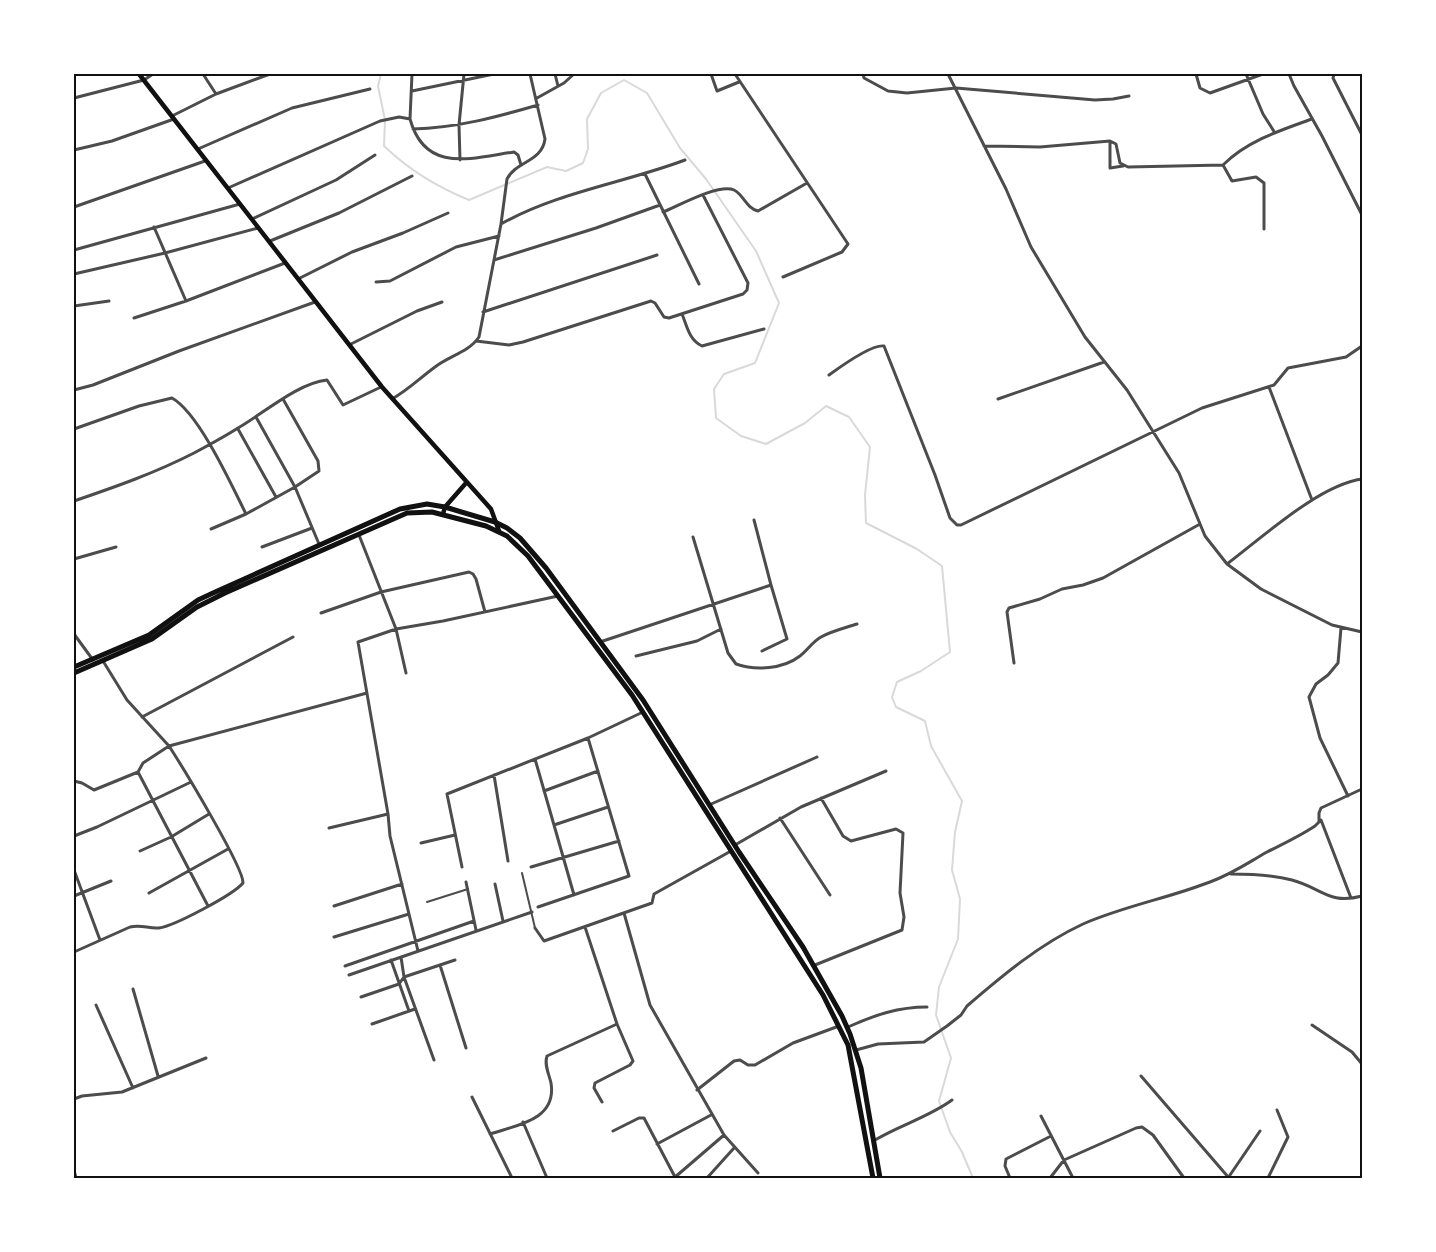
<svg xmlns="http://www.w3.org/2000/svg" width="1436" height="1252" font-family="'IBM Plex Sans',sans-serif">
  <rect width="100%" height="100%" fill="#fff"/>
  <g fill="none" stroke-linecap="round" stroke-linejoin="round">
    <!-- stream -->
    <path stroke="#d9d9d9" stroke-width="2" d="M381 74 378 86 385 120 384 146C409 170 437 187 469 200L547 167 566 171 583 163 588 149 587 119 601 93 624 80 647 93 680 148 706 179 756 251 779 303 755 363 724 374 714 389 716 418 741 436 766 444 805 423 826 406 849 417 870 447 865 495 866 523 917 549 942 566 950 652 921 671 897 682 892 697 896 707 925 721 931 746 962 801 955 832 952 870 960 899 958 939 939 987 936 1015 951 1058 939 1101 950 1132 962 1152 973 1178"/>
    <!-- pedestrian -->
    <path stroke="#4c4c4c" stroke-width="2" d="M522 873 535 928
      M427 902 468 889"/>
    <!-- minor -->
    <path stroke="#4c4c4c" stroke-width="3" d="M203 74 216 94
      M555 74 558 86
      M711 74 717 91 739 82
      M735 74 848 244 842 252 783 277
      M863 74 864 78 888 91 907 93 956 88 1095 100 1113 99 1129 96
      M948 74 1006 189 1031 247 1085 337 1127 390 1179 473 1205 536 1227 564 1261 589 1332 625 1362 632
      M1196 74 1200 88 1210 93 1263 74
      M1246 74 1263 114 1275 133
      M1289 74 1294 86 1322 136 1362 215
      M1334 74 1333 78 1362 135
      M412 91 494 74
      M74 98 144 80 153 74
      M537 98 564 83 574 74
      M172 116 216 94 270 74
      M410 119 412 74
      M413 129C456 128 497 117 538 105
      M1110 141V168L1123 166
      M984 146 1040 147 1110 141 1116 144 1120 163 1128 167 1223 165 1232 181 1256 177 1264 183V229
      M198 149 292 108 370 89
      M74 150 112 141 174 119
      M460 160 459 125 464 74
      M1223 165C1247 141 1281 130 1312 119
      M645 174 699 284
      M228 188 380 121 399 117 410 119C425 174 472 158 514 152L518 155 521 165
      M74 207 205 161
      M663 212C678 206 719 183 734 190 744 195 746 208 758 211L807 183
      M252 219 336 180 375 155
      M501 224C558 192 624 183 685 160
      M154 227 186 301 285 263
      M270 241 339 213 412 176
      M74 250 240 204
      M494 260 596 228 660 205
      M74 274 165 253 258 228
      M298 279 352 252 403 233 448 213
      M376 282 390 281 456 247 499 236
      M74 306 109 301
      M483 312 657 255
      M682 314C687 326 689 340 702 346L764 329
      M134 318 186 301
      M476 341 509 345 523 342 651 301 655 303 664 317 669 318 743 294 747 290 748 283 703 195
      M349 345 417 311 442 302
      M829 375C840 367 872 344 884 346L935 475 950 518 957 525H961L1202 408 1274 385 1288 368 1346 357 1362 346
      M1269 387 1312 500
      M74 390 93 385 179 351 315 302
      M392 399C408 390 420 378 435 367 449 356 469 352 479 337L501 224 507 179C516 161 542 162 545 139L530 74
      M998 399 1104 362
      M256 417 295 487 319 544
      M74 429 139 406 172 398C199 413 232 486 246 514
      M238 429 276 497
      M74 501C115 487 155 473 194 453 209 445 224 437 238 428 264 413 298 383 327 380L343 405 381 387
      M211 529 246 514 295 487 319 471 318 461 283 399
      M359 535 396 629 443 621 558 596
      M693 537 728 653 736 664C756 671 783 669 800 656 808 650 812 642 821 637 832 631 845 628 857 624
      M262 547 312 528
      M74 559 116 547
      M1227 564C1263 537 1319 485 1362 479
      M321 613 381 592 469 572 473 574 476 579 485 612
      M1341 628 1338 663 1328 675 1316 684 1309 697 1320 738 1348 796
      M74 634 93 660
      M600 642 771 585 754 520
      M762 651 787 639 771 585
      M636 656 697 641 721 629
      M103 661 127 700 169 746 143 763 138 772 208 906
      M1014 663 1007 612 1009 608 1040 599 1062 589 1083 585 1103 578 1200 524
      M406 673 396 629 358 642 388 814 390 836 418 951
      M142 717 293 637
      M535 759 554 825
      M494 775 508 861
      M74 781 82 783 94 790 138 772
      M544 791 598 771
      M709 805 817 757
      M780 818 830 895
      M1321 820 1351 898
      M329 828 388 814
      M74 836 97 827 191 782
      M421 843 455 835
      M735 845 801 807 886 771
      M140 851 171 837 209 814
      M462 867 447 794 588 738 643 712
      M531 867 619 841
      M74 870 100 940
      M1231 874C1252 874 1272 875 1292 880 1322 888 1329 905 1362 896
      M466 882 476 930
      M495 884 503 921
      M149 893 228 849
      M574 895 554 825 608 807
      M74 896 111 881
      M334 906 402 884
      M538 907 629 876 588 738
      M624 913 650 1005 724 1135 758 1173
      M535 928 544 941 652 903 654 894 731 851
      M334 937 409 914
      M74 952 130 927C142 924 148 929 159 928 174 926 233 895 243 883 244 868 182 766 169 746L367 693
      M401 957 404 977 455 960
      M391 960 409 1011
      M440 965 466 1048
      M815 965 902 930 904 917 900 893 903 833 896 829 851 841 843 836 821 798
      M345 966 474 921
      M349 975 532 912
      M404 977 434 1060
      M133 989 158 1076
      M361 997 399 984 404 977
      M96 1005 133 1088
      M372 1024 415 1009
      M1312 1025 1352 1052 1362 1064
      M848 1027C875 1015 898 1007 927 1007
      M856 1050 878 1044 924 1042 947 1026 961 1015 967 1006C1003 975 1040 944 1083 924 1124 906 1169 898 1210 882 1232 874 1246 864 1267 852 1283 844 1300 836 1315 826L1319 822V813L1321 808 1362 789
      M1141 1076 1229 1178
      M697 1090 734 1061 740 1060 748 1065H755L793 1043 839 1026
      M472 1097 512 1178
      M74 1099 82 1096 122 1092 206 1058
      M602 1102 594 1088 595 1083 630 1065 633 1061 617 1024
      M1041 1116 1073 1178
      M523 1122 547 1178
      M613 1131 639 1118H644L675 1177
      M490 1134C517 1125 557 1120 551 1083 549 1074 544 1065 547 1056L617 1024 585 927
      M875 1140C900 1125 929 1117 952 1100
      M657 1144 711 1115
      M74 1170 76 1178
      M557 1178H563
      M674 1178 724 1135
      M707 1178 734 1148
      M1010 1178 1005 1166 1006 1159 1051 1136
      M1050 1178 1064 1160 1136 1128 1142 1127 1153 1135 1184 1178
      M1228 1178 1260 1131
      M1268 1178 1288 1137 1277 1110"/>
    <!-- secondary -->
    <path stroke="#111" stroke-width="4.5" d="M139 74 382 387 491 509 499 531
      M443 514 445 507 466 483"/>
    <!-- trunk -->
    <path stroke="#111" stroke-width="5" d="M74 667 149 635 198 600 213 593 400 509 427 504 445 507 495 522 507 528 520 538 546 568 643 700 739 852 803 947 842 1016 850 1034 861 1068 880 1178
      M74 673 152 639 197 607 225 593 407 513 432 512 486 526 507 536 528 556 632 695 823 995 848 1045 873 1178"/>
  </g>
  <!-- border -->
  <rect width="1436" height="1252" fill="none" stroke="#ffffff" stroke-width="150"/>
  <rect x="75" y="75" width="1286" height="1102" fill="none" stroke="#111" stroke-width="2"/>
</svg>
